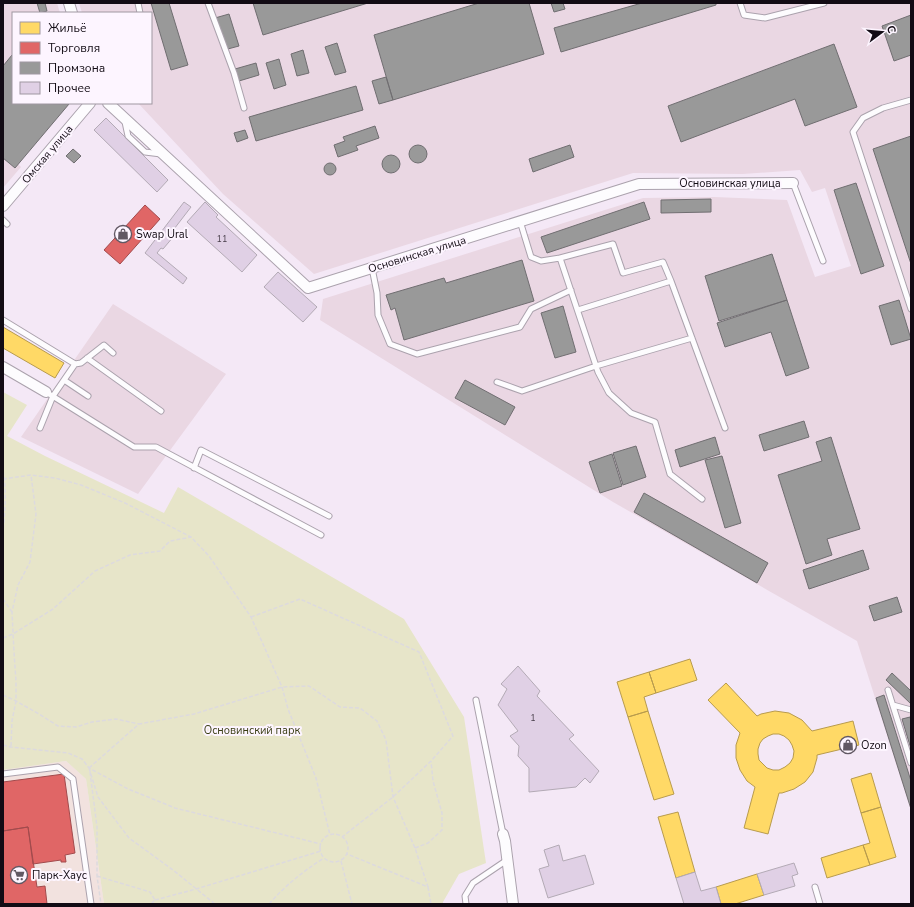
<svg xmlns="http://www.w3.org/2000/svg" width="914" height="907" font-family="'Nunito Sans',sans-serif">
  <rect width="100%" height="100%" fill="#f4e8f6"/>
  <!-- commercial -->
  <path fill="#f2e2df" d="M66 761 86 779 104 904H3V770Z"/>
  <!-- industrial -->
  <path fill="#ead7e3" d="M3 3H57L60 13H13V103H70L18 164 21 167 3 188Z
    M79 3H911V811L857 641 613 502 320 320 323 299 643 198 714 197 787 200 815 277 851 266 825 188 812 192 800 170 743 174 633 173 314 274 223 194 138 103H151V13H82Z
    M113 304 226 374 138 494 21 437Z"/>
  <!-- green -->
  <path fill="#e7e5c9" d="M3 392 27 405 7 436 45 456 164 513 178 487 404 619 464 717 486 863 459 874 443 902V904H104L86 779 66 761 3 770Z"/>
  <!-- homes -->
  <path fill="#ffd966" stroke="#b89b4d" fill-rule="evenodd" d="M3 327 64 363 55 378 3 348Z
    M690 659 697 680 656 693 649 672Z
    M649 672 656 693 644 697 648 711 628 717 617 682Z
    M726 683 757 716 761 714 775 711 789 713 802 720 812 731 853 721 859 745 817 755V758L813 772 805 782 794 789 782 793H779L768 834 744 828 755 787 747 781 740 770 736 758V745L740 733 708 700ZM773 734H779L784 736 789 740 792 745 794 751 793 758 790 763 785 767 779 770H773L767 768 759 760 758 754V749L760 743 763 739 768 736Z
    M648 711 674 794 654 800 628 717Z
    M871 773 881 807 861 813 851 779Z
    M881 807 896 857 870 865 863 845 870 843 861 813Z
    M678 812 695 872 676 878 658 817Z
    M863 845 870 865 827 878 821 858Z
    M757 874 764 895 735 904H721L716 887Z"/>
  <!-- shops -->
  <path fill="#e06666" stroke="#a24b4d" d="M145 205 160 219 120 264 104 250Z
    M64 774 75 853 65 855 66 862H61V860L33 864 28 827 3 831V782Z
    M28 827 37 887 45 886 47 904H3V831Z"/>
  <!-- industry -->
  <path fill="#999" stroke="#706e71" d="M37 3H45L47 11 40 13Z
    M151 3H169L188 65 171 70Z
    M253 3H368L263 35Z
    M479 3H529L544 54 393 100 374 35Z
    M551 3H563L565 9 554 12Z
    M642 3H716V5L561 52 554 28Z
    M229 14 239 46 224 50 215 18Z
    M911 15V55L894 61 882 26Z
    M337 43 346 72 335 75 325 47Z
    M834 44 857 107 805 126 795 99 681 142 668 106Z
    M303 50 309 73 297 76 291 54Z
    M12 55 13 56V103L69 104 15 168 3 158V66Z
    M279 59 286 85 274 89 266 63Z
    M256 63 259 75 239 81 235 69Z
    M386 77 393 100 379 104 372 81Z
    M356 86 363 110 256 141 249 117Z
    M375 126 379 138 356 146 358 150 338 157 334 145 345 141 343 137Z
    M245 130 248 138 237 142 234 133Z
    M911 136V264L873 149Z
    M409 154a9 9 0 1 1 18 0a9 9 0 1 1-18 0Z
    M570 145 574 157 533 172 529 159Z
    M73 149 81 156 74 163 66 156Z
    M382 164a9 9 0 1 1 18 0a9 9 0 1 1-18 0Z
    M324 169a6 6 0 1 1 12 0a6 6 0 1 1-12 0Z
    M856 183 884 266 861 274 834 190Z
    M711 199V212L661 213V200Z
    M644 202 650 219 547 253 541 237Z
    M772 254 787 300 719 321 705 276Z
    M522 260 534 301 404 340 395 308 391 310 386 295 444 278 446 283Z
    M787 300 809 368 786 376 771 332 725 347 717 323Z
    M899 300 911 339 891 345 879 306Z
    M563 306 576 352 555 358 541 313Z
    M465 380 515 407 505 425 455 398Z
    M804 421 809 437 764 451 759 435Z
    M715 437 720 454 680 467 675 450Z
    M831 437 860 529 827 539 832 555 806 564 778 475 822 461 816 442Z
    M636 446 646 477 623 485 613 453Z
    M612 454 622 486 600 493 589 462Z
    M722 456 741 523 725 528 705 460Z
    M644 493 768 563 757 583 634 512Z
    M863 550 869 569 809 589 803 570Z
    M897 597 902 612 874 621 869 606Z
    M892 673 911 691V704L886 680Z
    M884 695 911 781V809L876 698Z
    M910 717 911 721V749L902 719Z"/>
  <!-- building -->
  <path fill="#e0d0e5" stroke="#b3aab5" d="M106 118 168 180 157 192 94 130Z
    M184 202 191 207 171 233 174 236 163 249 161 248 157 253 187 278 183 284 145 253Z
    M205 202 218 215 216 217 257 255 242 272 187 222Z
    M278 272 317 307 303 322 264 287Z
    M518 666 540 691 537 696 574 735 569 739 599 771 590 783 585 778 576 787 529 792V768L518 756 519 746 510 736 518 731 498 705 507 689 501 684Z
    M559 845 563 861 585 855 594 884 548 898 539 869 549 866 544 850Z
    M794 863 798 874 792 876 795 886 764 895 757 874Z
    M695 872 701 891 716 887 721 904H684L676 878Z"/>
  <g fill="none" stroke-linecap="round" stroke-linejoin="round">
    <!-- service casing -->
    <g stroke="#aba2ad" stroke-width="7">
      <path id="service" d="M138 3 140 13
        M208 3 234 73 244 108
        M740 3 744 15 765 18 824 3
        M911 100 883 108 863 118 853 132 911 309
        M125 122 128 136 145 152 161 154
        M793 183 823 261
        M3 220 7 224
        M520 221 531 257 541 261 560 258 598 372 609 393 631 413 655 422 670 474 702 499
        M560 258 613 244 623 273 663 262 671 281 725 428
        M372 268 377 293 378 315 390 344 417 354 520 327 531 309 571 290
        M578 310 671 281
        M3 320 75 364 53 396 40 428
        M87 358 161 411
        M75 364 81 363 104 345 113 353
        M64 380 88 396
        M497 382 522 391 596 366 692 338
        M46 392 134 447H156L321 535
        M194 468 201 450 329 516
        M888 690 911 763
        M476 700 503 834
        M893 705 911 710
        M3 774 58 767 73 779 91 904
        M815 887 820 904
        M466 904 465 896 473 883 507 860"/>
    </g>
    <!-- minor casing -->
    <g stroke="#aba2ad" stroke-width="12">
      <path id="minor" d="M69 3 72 13
        M108 103 308 288 639 184 793 183
        M3 206 90 103
        M3 367 46 392
        M503 834 505 841 513 904"/>
    </g>
    <!-- path -->
    <path stroke="#dddade" stroke-width="1.5" stroke-dasharray="4 2" stroke-linecap="butt" d="M3 471C7 489 5 512 3 531
      M3 479 31 475 55 478 81 485 125 503 191 537 209 556 251 617 282 687 288 709 316 778 330 835
      M3 599 12 612
      M251 617 300 599 419 652 453 736 431 761 393 797 342 837
      M3 638 13 634 53 609 95 571 130 555 160 551 170 541 191 537
      M3 695 16 701 39 714 58 726 76 727 92 722 116 719 139 724
      M3 745 11 747 68 753 82 759 89 768 128 789 175 808 321 844
      M11 746 12 721 16 701V681L14 652 12 612 18 585 30 562 36 514 31 475
      M89 768 139 724 194 714 282 687 309 686 340 707 360 708 377 721 386 740 393 797 415 848 428 887 347 854
      M89 768 98 797 129 838 173 870 215 904
      M90 772 97 827V876L101 904
      M320 848a14 14 0 1 1 28 0a14 14 0 1 1-28 0Z
      M415 848 428 843 442 830V813L433 781 431 761
      M341 861 352 904
      M97 876 150 892 155 900 151 904
      M428 887 431 904
      M155 900 196 889 321 851
      M269 904C286 885 302 872 324 858"/>
    <!-- service -->
    <use href="#service" stroke="#fdfcfe" stroke-width="5"/>
    <!-- minor -->
    <use href="#minor" stroke="#fdfcfe" stroke-width="10"/>
  </g>
  <!-- icons -->
  <defs>
    <g id="shop-ring" transform="scale(0.9)"><circle r="9.5" fill="#fdf5ff" stroke="#615863" stroke-width="1.5"/><path d="M-5-2.5h2.3a2.7 3.5 0 0 1 5.4 0H5L5.5 6h-11ZM-1.5-2.5h3a1.5 2.3 0 0 0-3 0Z" fill="#615863"/></g>
    <g id="supermarket-ring" transform="scale(0.9)"><circle r="9.5" fill="#fdf5ff" stroke="#615863" stroke-width="1.5"/><path d="M-6-5.5h2.5l.6 2H6L4.5 2H-2.5L-4.4-4H-6ZM-1.5 3.2a1.3 1.3 0 1 0 .1 0ZM3 3.2a1.3 1.3 0 1 0 .1 0Z" fill="#615863"/></g>
  </defs>
  <g fill-rule="evenodd">
    <use href="#shop-ring" x="123" y="234"/>
    <use href="#shop-ring" x="848" y="745"/>
    <use href="#supermarket-ring" x="19" y="875"/>
  </g>
  <g text-anchor="middle" stroke-width="4" stroke-linejoin="round" paint-order="stroke">
    <!-- number labels -->
    <g font-size="9" fill="#463c48">
      <text x="222" y="242">11</text>
      <text x="533" y="721">1</text>
    </g>
    <!-- street labels -->
    <g font-size="11" fill="#120b14" stroke="#fdf5ff">
      <text transform="translate(47 154) rotate(-50)" y="4">Омская улица</text>
      <text x="730" y="187">Основинская улица</text>
      <text transform="translate(417 254) rotate(-17)" y="4">Основинская улица</text>
    </g>
    <!-- poi labels -->
    <g font-size="11" fill="#120b14" stroke="#fdf5ff" text-anchor="start">
      <text x="136" y="238">Swap Ural</text>
      <text x="861" y="749">Ozon</text>
      <text x="32" y="879">Парк-Хаус</text>
    </g>
    <!-- park labels -->
    <g font-size="11" fill="#3a3e14" stroke="#fdf5ff">
      <text x="252" y="734">Основинский парк</text>
    </g>
  </g>
  <!-- border -->
  <rect width="914" height="907" fill="none" stroke="#120b14" stroke-width="8"/>
  <!-- legend -->
  <rect x="12" y="12" width="140" height="92" fill="#fdf5ff" stroke="#9f97a1"/>
  <rect x="20" y="22" width="20" height="12" fill="#ffd966" stroke="#9f97a1"/>
  <text x="48" y="32" font-size="12" fill="#120b14">Жильё</text>
  <rect x="20" y="42" width="20" height="12" fill="#e06666" stroke="#9f97a1"/>
  <text x="48" y="52" font-size="12" fill="#120b14">Торговля</text>
  <rect x="20" y="62" width="20" height="12" fill="#999999" stroke="#9f97a1"/>
  <text x="48" y="72" font-size="12" fill="#120b14">Промзона</text>
  <rect x="20" y="82" width="20" height="12" fill="#e0d0e5" stroke="#9f97a1"/>
  <text x="48" y="92" font-size="12" fill="#120b14">Прочее</text>
  <!-- north arrow -->
  <g transform="translate(882 32) rotate(74)" stroke="#fdf5ff" stroke-width="3" paint-order="stroke">
  <path d="M0-3L7 15L0 10L-7 15Z" fill="#120b14"/>
  <text y="-6" font-size="11" font-weight="bold" text-anchor="middle" fill="#120b14">С</text>
  </g>
</svg>
